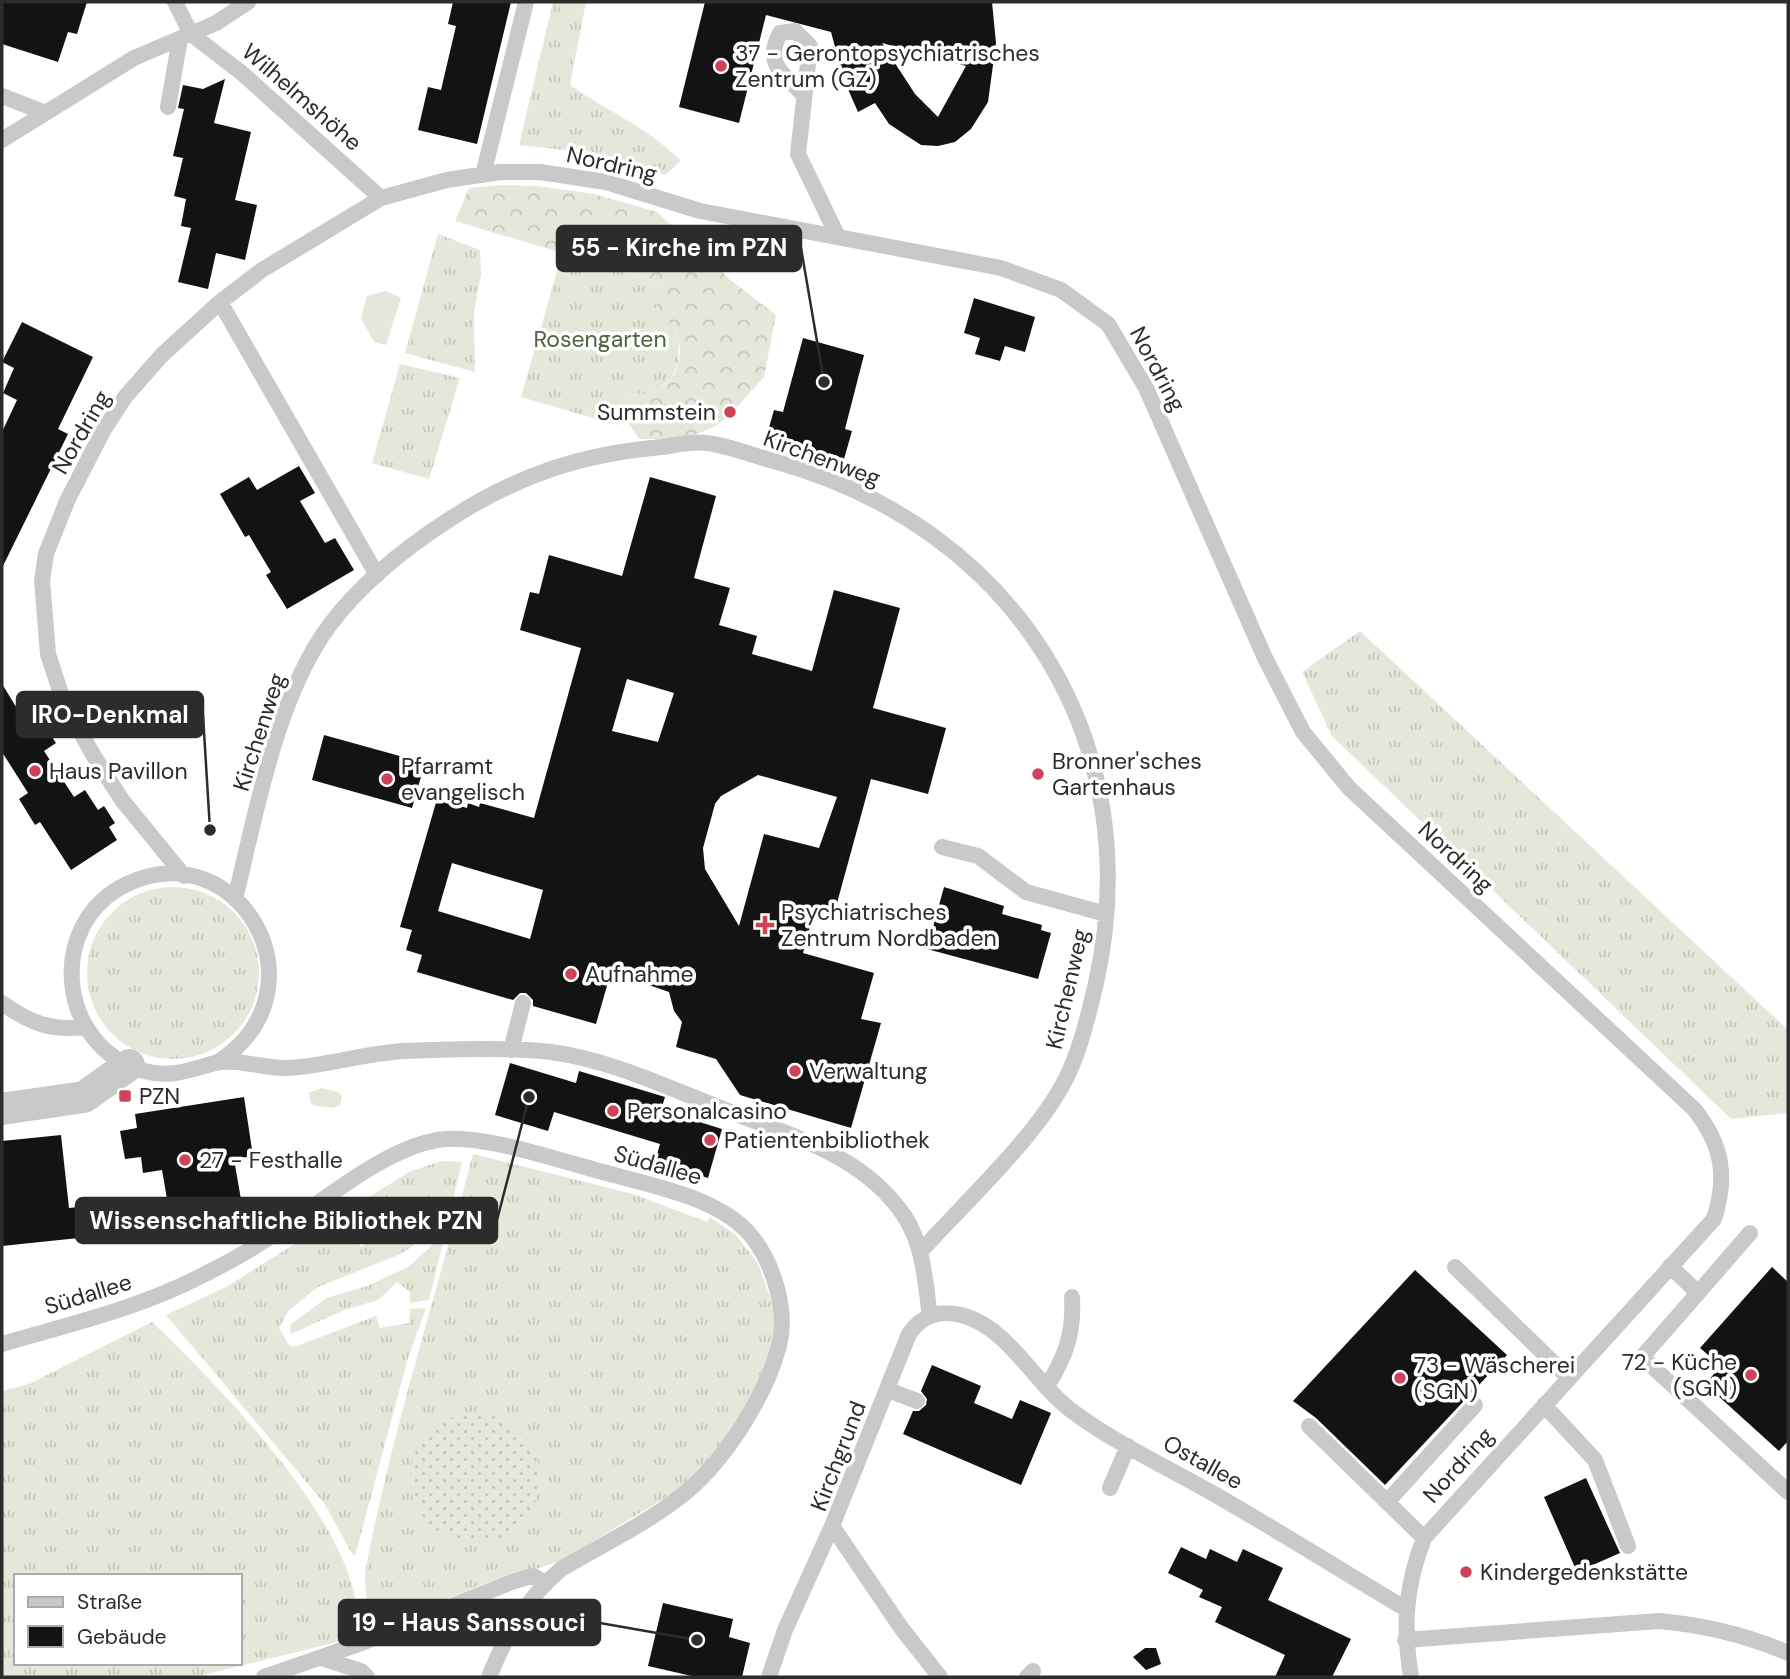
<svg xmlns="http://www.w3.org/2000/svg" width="1790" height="1679" font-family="'DM Sans',sans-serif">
  <defs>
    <pattern id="grass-tufts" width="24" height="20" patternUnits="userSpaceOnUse" patternTransform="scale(1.75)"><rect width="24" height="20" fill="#e3e8da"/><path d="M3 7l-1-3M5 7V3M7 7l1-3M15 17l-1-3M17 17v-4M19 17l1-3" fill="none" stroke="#c3c7bb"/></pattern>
    <pattern id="forest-crowns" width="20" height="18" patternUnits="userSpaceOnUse" patternTransform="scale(1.75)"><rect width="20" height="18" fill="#e3e8da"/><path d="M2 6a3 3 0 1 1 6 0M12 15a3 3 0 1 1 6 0" fill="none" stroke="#c3c7bb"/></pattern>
    <pattern id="garden-dots" width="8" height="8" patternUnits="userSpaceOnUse" patternTransform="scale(1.75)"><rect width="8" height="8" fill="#e3e8da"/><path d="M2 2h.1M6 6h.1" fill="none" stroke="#c3c7bb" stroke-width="1.8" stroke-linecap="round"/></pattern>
  </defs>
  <rect width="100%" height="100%" fill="#fff"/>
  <!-- grass -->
  <path fill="url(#grass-tufts)" fill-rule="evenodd" d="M553 2H586L570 85C607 111 649 128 681 161L665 175 593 153 519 145Z
    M438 234 480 250 481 274 474 313 475 372 405 353Z
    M562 254 663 283 668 318 679 340 678 363 671 378 659 389 644 396 630 392 624 417 617 425 521 397Z
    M400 364 460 378 429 479 372 463Z
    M775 440 836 457 833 468 772 451Z
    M1360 631 1788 1030V1113L1731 1119 1332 736 1302 672Z
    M87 973a86 86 0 1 1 172 0a86 86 0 1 1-172 0Z
    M322 1088 338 1092 342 1098 340 1105 333 1108 311 1105 309 1093Z
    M473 1154 633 1194 707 1222 710 1217 736 1235 757 1262 774 1307 773 1341 759 1386 717 1450 680 1489 564 1559 540 1568 514 1572 367 1631C371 1607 362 1587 366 1567 393 1428 437 1292 473 1154Z
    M441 1161 462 1162 429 1300 410 1303V1292L397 1282 378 1300 344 1310 291 1334 290 1325 326 1298 367 1286 408 1267 436 1242 439 1225 426 1206 414 1198 361 1224 347 1211 409 1172Z
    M337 1217 361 1247 401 1221 414 1217 421 1228 414 1245 401 1254 318 1287 289 1310 279 1328 289 1345 294 1347 376 1316 380 1328 409 1323 410 1309 426 1308 408 1358 355 1556C349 1552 331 1513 324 1503L166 1315 228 1286Z
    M152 1322C217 1384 344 1514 356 1604 357 1612 355 1622 354 1630L341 1641 195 1677H2V1391L29 1384ZM16 1576H240V1663H16Z"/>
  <!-- forest -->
  <path fill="url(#forest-crowns)" d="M502 185 537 186 594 194 657 212 733 282 776 315 764 377 728 417 712 428 683 439H639L624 417 630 392C679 405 701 331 654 313L663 283 455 221 469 188Z"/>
  <!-- garden -->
  <path fill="url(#garden-dots)" d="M410 1478a65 65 0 1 1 130 0a65 65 0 1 1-130 0Z"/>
  <!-- pitch -->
  <path fill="#e3e8da" d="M386 291 401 298 386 345 374 342 361 318 367 296Z"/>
  <!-- building -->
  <path fill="#131313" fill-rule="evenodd" d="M2 2H87L77 34 68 32 58 62 2 44Z
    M453 2H511L477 144 418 130 428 87 441 90 456 26 448 24Z
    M705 2H992L996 43 988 102 971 129 955 142 938 146 921 145 889 124 875 103 858 112 844 80 831 32 766 15 739 123 679 107ZM882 43 966 66 938 117 915 94Z
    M225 79 214 123 251 132 235 200 257 205 245 260 216 253 208 289 178 282 191 228 181 226 186 199 174 196 183 158 173 156 184 109 178 108 183 85 203 89Z
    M974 298 1035 317 1025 352 1005 346 1000 361 975 354 980 338 964 333Z
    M22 322 93 357 58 429 68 434 2 568V432L17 400 3 393 14 368 2 362Z
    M803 338 864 355 845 429 852 431 844 459 766 438 774 410 783 412Z
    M299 466 315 493 300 501 325 543 335 538 354 570 287 609 266 575 271 572 249 535 245 537 220 494 249 477 257 490Z
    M650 477 716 496 694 578 730 588 719 625 757 636 752 654 812 671 834 590 900 608 873 708 946 728 928 794 871 779 834 914 815 908 803 953 874 973 861 1019 881 1023 851 1128 740 1095 716 1059 676 1047 682 1022 674 1011 669 992 611 972 596 1024 533 1006V1000L526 993H520L513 1000 417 972 422 955 406 950 412 930 400 927 437 799 467 808 468 803 479 807 480 803 534 818 581 648 520 630 530 592 539 594 549 555 622 576ZM627 679 674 693 658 742 612 731ZM758 775 837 797 819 848 764 834 739 926 705 869 703 848 715 804 721 796ZM452 863 543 890 530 939 438 911Z
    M2 684 18 710 44 707V725L56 743 44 751 74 797 85 790 98 810 104 806 115 823 109 827 117 840 71 870 40 822 35 825 19 799 28 793 2 752Z
    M324 735 425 763 412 808 312 780Z
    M944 887 1004 906 1002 914 1042 925 1041 930 1051 933 1038 979 927 949Z
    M510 1063 576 1083 579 1071 665 1097 661 1110 722 1129 708 1178 655 1162 660 1144 554 1112 548 1131 495 1115Z
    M244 1097 253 1156 234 1159 243 1211 171 1222 162 1170 143 1173 141 1157 125 1159 120 1131 137 1128 135 1114Z
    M61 1135 69 1208 114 1203 117 1234 2 1246V1141Z
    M1772 1267 1788 1282V1441L1779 1451 1705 1384 1721 1366 1700 1348Z
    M1415 1270 1507 1355 1385 1485 1316 1418 1293 1401Z
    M932 1365 981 1386 974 1403 1012 1419 1020 1400 1051 1413 1021 1485 903 1434 913 1411H919L926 1405 927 1399 921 1391Z
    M1586 1478 1620 1553 1577 1572 1544 1497Z
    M1181 1547 1206 1559 1210 1549 1237 1562 1243 1549 1283 1568 1268 1600 1351 1639 1332 1677H1275L1285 1655 1215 1622 1222 1607 1199 1597 1203 1590 1168 1573Z
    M663 1603 733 1619 729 1637 750 1643 742 1677H696L648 1666Z
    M1145 1648H1156L1161 1664 1146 1670 1133 1657Z"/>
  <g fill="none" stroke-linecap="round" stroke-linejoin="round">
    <!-- lane -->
    <path stroke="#c9c9c9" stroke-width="16" d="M175 2 191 34 243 74 381 198
      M803 94C782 73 764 64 780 33L795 31 810 46 798 154 838 237
      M2 96 43 112
      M168 107 180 39
      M2 140 134 58 216 23 248 2
      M483 175 526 2
      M220 302 377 575
      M942 847 978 856 1026 892 1106 914
      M184 876 122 800 92 753 63 700 48 654 42 581 46 554 67 501 103 431 125 397 162 355 220 302 262 270 381 198 447 180 500 172H540L606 182 700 211 1001 268 1061 290 1108 324 1146 388 1265 658 1303 732 1349 788 1694 1109C1722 1144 1728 1176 1714 1219L1424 1538C1405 1587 1403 1626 1411 1677
      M235 899C256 814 276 698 329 626 361 583 405 548 450 519 518 475 581 454 662 447 676 445 693 441 707 443 730 446 754 456 777 462 1014 528 1150 740 1096 983 1089 1012 1082 1043 1070 1070 1044 1130 966 1201 921 1251
      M2 1003C30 1023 51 1031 85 1027
      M511 1050 523 1003
      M218 1062C330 989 238 831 127 884 45 923 57 1047 144 1071 171 1078 190 1070 215 1063 237 1058 265 1069 288 1068 327 1066 365 1053 404 1051 447 1049 509 1047 551 1052 610 1060 664 1086 718 1107 785 1134 863 1153 905 1217 924 1247 925 1282 930 1316
      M1670 1266 1698 1293 1642 1357 1788 1492
      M1455 1267 1569 1378
      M1698 1293 1750 1233
      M2 1344C70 1324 141 1308 205 1274 225 1264 246 1253 265 1240 315 1208 387 1144 445 1139 490 1135 572 1165 618 1176 661 1188 724 1200 753 1238 774 1266 788 1311 779 1346 765 1398 723 1464 680 1497 644 1525 600 1546 561 1569 526 1599 506 1635 489 1677
      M1047 1386C1066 1356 1074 1333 1072 1297
      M888 1390 917 1401
      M1544 1405 1595 1460 1628 1546
      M1309 1426 1424 1538
      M1110 1488 1128 1446
      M1387 1502 1475 1405
      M832 1526 902 1629 940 1677
      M1405 1640 1659 1621C1705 1625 1746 1635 1788 1653
      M321 1658 361 1671 367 1677
      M264 1677 359 1644 514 1581 533 1576 545 1583
      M769 1677 785 1630 832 1526 909 1334C922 1315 942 1309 965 1316 1010 1330 1035 1384 1072 1411 1116 1444 1167 1467 1214 1494 1279 1531 1342 1571 1406 1609
      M1027 1677 1033 1671"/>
    <!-- street -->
    <path stroke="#c9c9c9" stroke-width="32" d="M2 1109 84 1097 129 1065"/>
  </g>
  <!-- markers -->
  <g fill="#ce425a" stroke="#fff" stroke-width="2.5">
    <circle cx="721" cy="66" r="7"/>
    <circle cx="730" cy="412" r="7"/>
    <circle cx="35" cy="771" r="7"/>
    <circle cx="1038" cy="774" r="7"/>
    <circle cx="387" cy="779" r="7"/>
    <path d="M761.5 914.5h7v7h7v7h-7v7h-7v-7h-7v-7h7z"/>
    <circle cx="571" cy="974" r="7"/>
    <circle cx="795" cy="1071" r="7"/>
    <rect x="118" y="1089" width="14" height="14" rx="3.5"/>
    <circle cx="613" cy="1111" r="7"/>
    <circle cx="710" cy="1140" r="7"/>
    <circle cx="185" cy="1160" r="7"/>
    <circle cx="1751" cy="1375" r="7"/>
    <circle cx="1400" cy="1378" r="7"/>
    <circle cx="1466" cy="1572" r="7"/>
  </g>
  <g text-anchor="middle" stroke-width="7" stroke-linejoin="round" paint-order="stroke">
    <!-- poi labels -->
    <g font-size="23" fill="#2c2c2c" stroke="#fff" text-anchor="start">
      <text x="735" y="61">37 - Gerontopsychiatrisches<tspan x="735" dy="26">Zentrum (GZ)</tspan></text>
      <text x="716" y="420" text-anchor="end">Summstein</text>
      <text x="1052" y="769">Bronner'sches<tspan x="1052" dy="26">Gartenhaus</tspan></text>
      <text x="401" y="774">Pfarramt<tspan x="401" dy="26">evangelisch</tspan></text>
      <text x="49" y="779">Haus Pavillon</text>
      <text x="781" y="920">Psychiatrisches<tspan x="781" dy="26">Zentrum Nordbaden</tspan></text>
      <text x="585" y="982">Aufnahme</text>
      <text x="809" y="1079">Verwaltung</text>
      <text x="139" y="1104">PZN</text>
      <text x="627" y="1119">Personalcasino</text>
      <text x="724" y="1148">Patientenbibliothek</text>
      <text x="199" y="1168">27 - Festhalle</text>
      <text x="1737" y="1370" text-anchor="end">72 - Küche<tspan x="1737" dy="26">(SGN)</tspan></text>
      <text x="1414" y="1373">73 - Wäscherei<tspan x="1414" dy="26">(SGN)</tspan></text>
      <text x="1480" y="1580">Kindergedenkstätte</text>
    </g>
    <!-- street labels -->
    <g font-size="23" fill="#2c2c2c" stroke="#fff">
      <text transform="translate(302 97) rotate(41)" y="8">Wilhelmshöhe</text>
      <text transform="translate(612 164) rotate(13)" y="8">Nordring</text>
      <text transform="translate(1158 369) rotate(62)" y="8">Nordring</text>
      <text transform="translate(81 432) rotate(-60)" y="8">Nordring</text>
      <text transform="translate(822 458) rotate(20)" y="8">Kirchenweg</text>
      <text transform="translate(259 732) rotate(-72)" y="8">Kirchenweg</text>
      <text transform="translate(1456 857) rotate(43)" y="8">Nordring</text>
      <text transform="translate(1067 989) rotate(-77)" y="8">Kirchenweg</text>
      <text transform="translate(658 1165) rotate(16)" y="8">Südallee</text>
      <text transform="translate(88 1294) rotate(-17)" y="8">Südallee</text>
      <text transform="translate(838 1456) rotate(-69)" y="8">Kirchgrund</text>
      <text transform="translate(1203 1462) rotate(29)" y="8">Ostallee</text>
      <text transform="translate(1458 1465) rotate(-48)" y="8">Nordring</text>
    </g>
    <!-- park labels -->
    <g font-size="23" fill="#52613f" stroke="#fff">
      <text x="600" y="347">Rosengarten</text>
    </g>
  </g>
  <!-- callouts -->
  <path fill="none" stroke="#2c2c2c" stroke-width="2.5" d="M824 382L801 248M210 830L203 715M529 1097L497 1220M697 1640L600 1623"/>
  <g fill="#2c2c2c" stroke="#fff" stroke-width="2.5">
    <circle cx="824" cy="382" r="7"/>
    <circle cx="210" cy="830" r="7"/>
    <circle cx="529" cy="1097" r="7"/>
    <circle cx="697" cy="1640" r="7"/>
  </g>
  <g fill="#2c2c2c" stroke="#2c2c2c" stroke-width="2.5">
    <rect x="557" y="226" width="244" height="45" rx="7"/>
    <rect x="17" y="692" width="186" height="45" rx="7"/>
    <rect x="76" y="1198" width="421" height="45" rx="7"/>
    <rect x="339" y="1600" width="261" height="45" rx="7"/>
  </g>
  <g font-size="24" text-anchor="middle" font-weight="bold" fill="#fff">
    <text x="679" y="256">55 - Kirche im PZN</text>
    <text x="110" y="723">IRO-Denkmal</text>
    <text x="286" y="1229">Wissenschaftliche Bibliothek PZN</text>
    <text x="469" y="1631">19 - Haus Sanssouci</text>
  </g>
  <!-- border -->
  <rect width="1790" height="1679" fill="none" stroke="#2c2c2c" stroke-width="7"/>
  <!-- legend -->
  <rect x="14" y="1574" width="228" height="91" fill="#ffffff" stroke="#ababab" stroke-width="2"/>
  <rect x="28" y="1597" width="35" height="10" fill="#c9c9c9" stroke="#ababab" stroke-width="2"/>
  <text x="77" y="1609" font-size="21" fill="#2c2c2c">Straße</text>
  <rect x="28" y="1626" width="35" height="21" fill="#131313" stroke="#ababab" stroke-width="2"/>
  <text x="77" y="1644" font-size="21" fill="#2c2c2c">Gebäude</text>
</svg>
